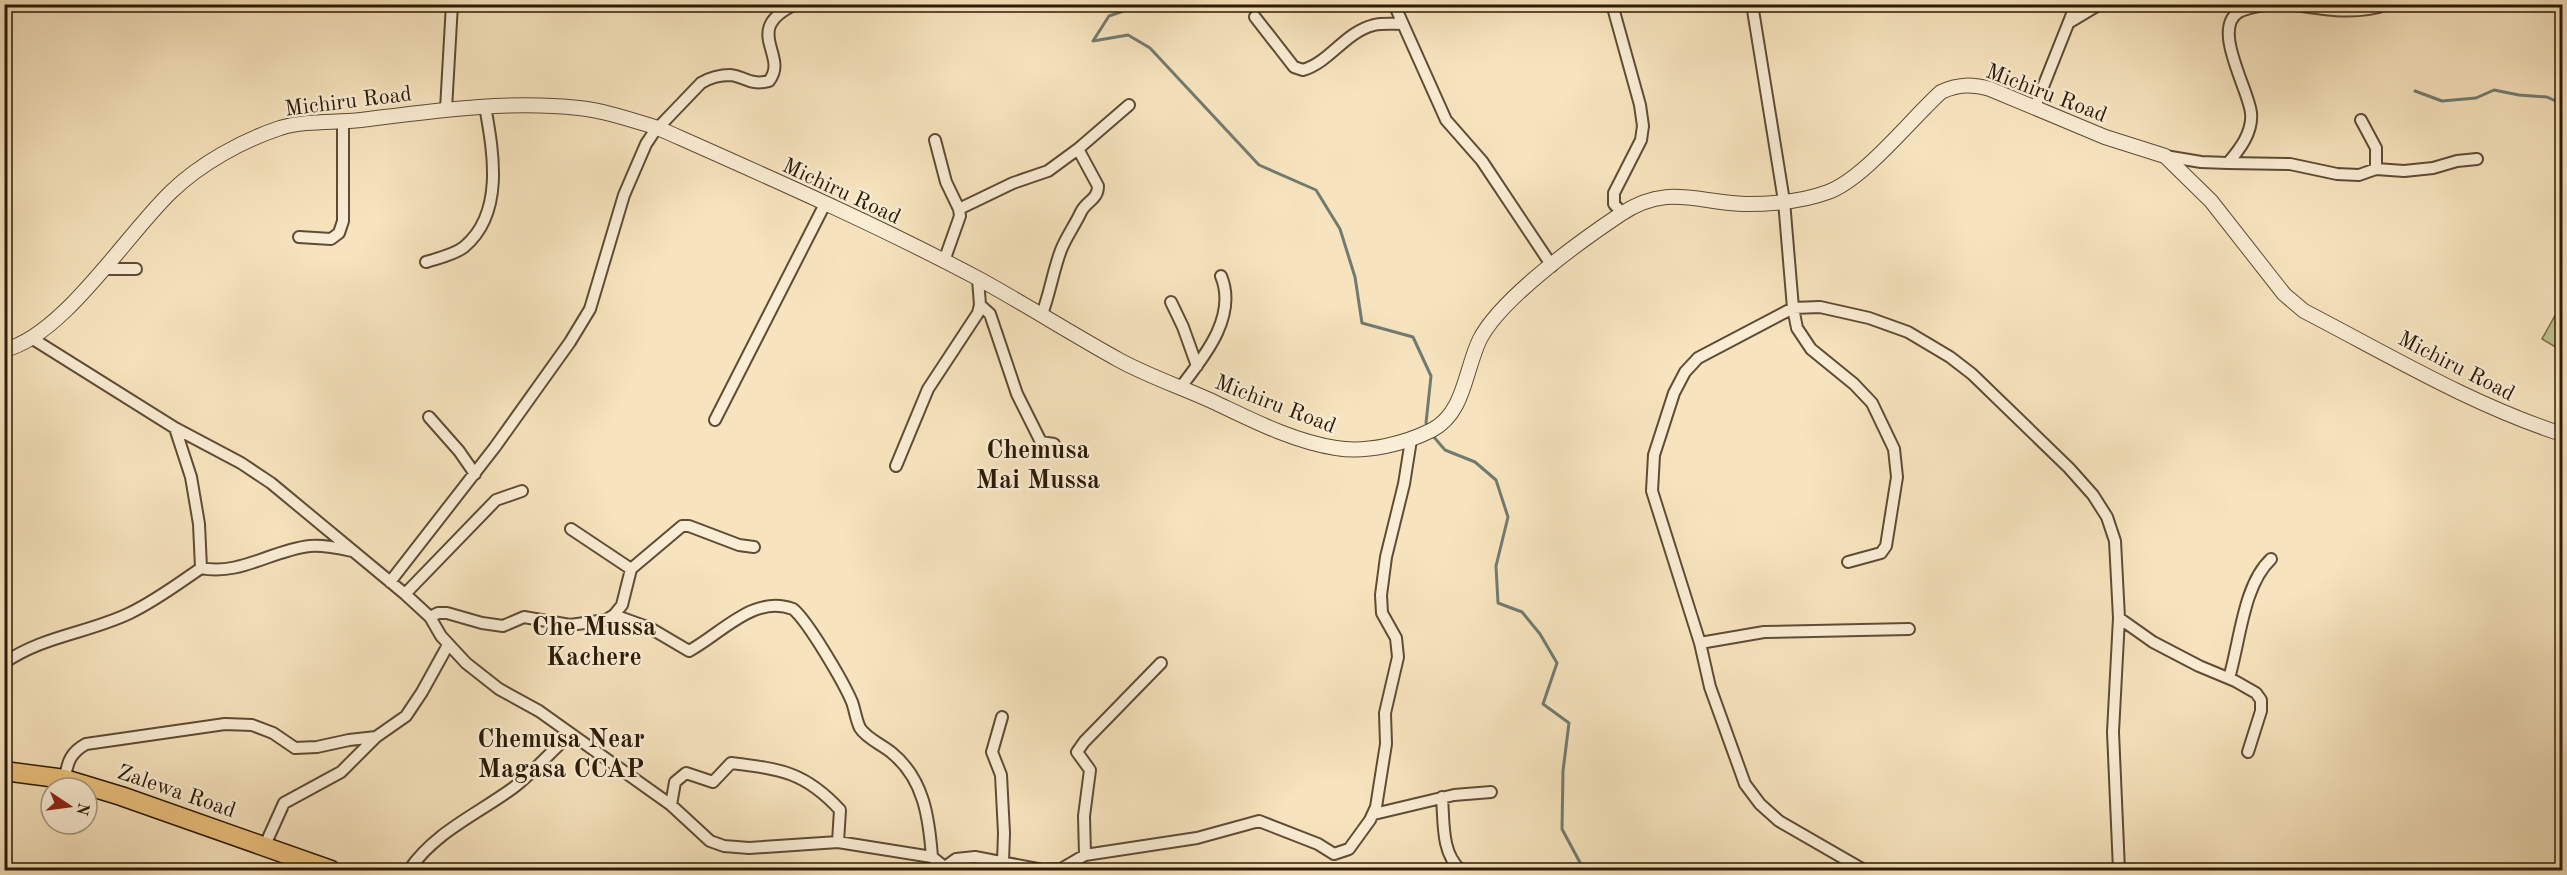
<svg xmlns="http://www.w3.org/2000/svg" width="2567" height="875" font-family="'Old Standard TT',serif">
  <rect width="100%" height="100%" fill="#f7e4be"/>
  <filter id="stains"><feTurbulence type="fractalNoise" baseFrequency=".00333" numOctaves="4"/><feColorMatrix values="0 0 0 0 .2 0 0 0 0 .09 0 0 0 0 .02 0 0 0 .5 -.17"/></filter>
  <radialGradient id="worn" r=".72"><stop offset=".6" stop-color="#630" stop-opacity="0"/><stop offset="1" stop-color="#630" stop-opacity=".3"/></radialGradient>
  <!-- green -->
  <path fill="#c2c28e" stroke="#766e4a" stroke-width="1.5" d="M2562 303V351L2542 339Z"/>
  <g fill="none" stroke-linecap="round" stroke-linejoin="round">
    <!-- stream -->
    <path stroke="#717b72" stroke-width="3" d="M1144 4 1109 16 1093 41 1128 35 1150 48 1259 165 1316 190 1340 229 1355 277 1362 323 1413 337 1431 376 1426 423 1428 428
      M2415 91 2442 101 2476 98 2494 90 2519 95 2547 97 2562 104
      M1433 436 1445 450 1475 462 1496 480 1508 517 1496 566 1498 603 1522 612 1540 634 1557 663 1543 704 1569 723 1563 771 1562 829 1584 870"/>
    <!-- minor casing -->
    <g stroke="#5e4c34" stroke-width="14">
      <path id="minor" d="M1394 4 1446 120 1482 161 1552 266
        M1612 4 1640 105 1643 126 1641 140 1614 193V204L1622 213
        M1752 4 1784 201 1793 308 1797 328 1811 349 1854 384 1872 403 1894 449 1897 477 1886 546 1881 553 1848 562
        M2288 4C2323 9 2354 16 2389 4
        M1255 17 1294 67 1303 70C1330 62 1345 32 1374 25 1383 23 1392 24 1402 24
        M2070 22 2100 4
        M2035 107 2076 4
        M446 109 452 4
        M2361 120 2376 148V169
        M935 140 946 182 959 209 960 216 944 261
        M2165 156 2201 162 2228 163C2240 149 2253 132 2251 113 2249 90 2211 28 2239 12 2248 7 2261 6 2271 4
        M2228 163 2290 164 2337 174 2359 175 2376 169 2404 171 2433 168 2457 161 2477 159
        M959 209 1013 183 1048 171 1078 149 1129 105
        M299 237 331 239 339 233 343 221V122
        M426 262C438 258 454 255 464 247 505 213 493 151 485 106
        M103 269H136
        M1171 302 1183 327 1197 366
        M980 305 990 314 1017 394 1041 442 1054 444
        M1042 314C1050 293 1053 271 1061 250 1066 237 1075 225 1081 212 1086 201 1098 200 1098 186L1078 149
        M33 339 175 428 241 463 271 483 405 594 430 617 441 636 466 663 499 689 539 711 671 805 710 841 724 846 749 848 838 842 932 857 948 870
        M1180 388C1203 358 1238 317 1221 276
        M429 417 459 451 475 474
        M715 420 825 204
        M175 428 191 477 199 524 201 568
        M896 466 928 389 978 313 980 305 978 279
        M571 529 631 569
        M390 582 495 447 570 342 590 309 624 195 646 144 654 132 701 83C709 78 721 75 730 75 744 76 750 86 769 81 790 55 740 30 796 4
        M405 594 496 500 522 491
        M614 615 650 628 689 651C721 634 754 594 793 609 808 621 844 683 852 702 855 710 856 720 860 728 867 739 883 745 892 753 924 779 929 818 932 857
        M430 617 438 613H447L482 623 503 626 524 617 570 625 606 620 614 615 622 605 631 569 682 526H689L739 545 754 547
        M2119 618 2153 642 2199 666 2235 681 2256 693 2261 700V711L2248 752
        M1700 643 1764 632 1909 629
        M4 663C42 636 89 633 130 613 155 601 178 584 201 568 240 576 272 550 310 546 324 545 338 548 352 551
        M2229 678C2240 642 2243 585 2271 559
        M1002 717 992 752 1001 775 1004 833 1003 862
        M65 779C67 762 71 752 86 744L225 724 252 725 273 733 295 748 317 747 349 740 376 737
        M1442 797C1444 821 1441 854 1461 870
        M671 805 675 782 686 773 713 782 731 763C781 769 805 772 840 810L838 842
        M1374 814 1454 795 1491 792
        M265 845 284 803 341 772 376 737 406 716 422 692 448 645
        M1085 855 1084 816 1090 770 1077 752 1084 742 1161 663
        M945 867 956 859 975 857 1043 870 1061 869 1085 855 1197 838 1259 821 1318 844 1334 854 1349 849 1370 820 1376 807 1386 744 1385 713 1398 657 1396 638 1382 613 1381 595 1386 557 1404 484 1411 440
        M409 870C435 832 476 815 513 788 533 773 550 752 570 735
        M1864 870 1779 821 1760 804 1745 784 1710 687 1700 643 1652 491 1654 455 1674 393 1685 372 1698 358 1793 308 1820 307 1869 318 1908 332 1950 357 1972 374 2069 468 2093 495 2107 517 2115 541 2119 618 2113 732 2119 870"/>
    </g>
    <!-- tertiary casing -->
    <g stroke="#5e4c34" stroke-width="16">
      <path id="tertiary" d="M4 350C63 336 126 235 171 192 200 164 241 141 280 128 306 120 334 123 361 120 433 111 506 100 579 108 606 111 632 120 658 128 766 176 878 225 981 280 1028 306 1072 334 1119 360 1150 377 1184 388 1216 403 1254 421 1295 442 1336 448 1367 453 1404 444 1432 430 1465 413 1465 369 1480 339 1502 297 1582 240 1621 214 1668 183 1697 203 1746 204 1772 204 1804 201 1828 192 1864 179 1911 119 1941 92 1958 84 1972 84 1990 89L2105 137 2165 156 2211 201 2284 294 2304 311C2389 355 2472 405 2562 434"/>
    </g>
    <!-- trunk casing -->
    <g stroke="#2b1a06" stroke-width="21">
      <path id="trunk" d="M4 771 65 779 121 796 331 870"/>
    </g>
    <!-- minor -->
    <use href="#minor" stroke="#faedd5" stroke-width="10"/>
    <!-- tertiary -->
    <use href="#tertiary" stroke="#faedd5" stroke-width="14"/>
    <!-- trunk -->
    <use href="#trunk" stroke="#ecc27f" stroke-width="18"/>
  </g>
  <g text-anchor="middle" stroke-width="5" stroke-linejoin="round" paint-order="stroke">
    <!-- street labels -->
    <g font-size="22" fill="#2b1a06" stroke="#faedd5">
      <text transform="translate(2047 92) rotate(21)" y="8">Michiru Road</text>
      <text transform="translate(348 100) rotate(-7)" y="8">Michiru Road</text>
      <text transform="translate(842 190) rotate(25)" y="8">Michiru Road</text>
      <text transform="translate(2457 365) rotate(27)" y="8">Michiru Road</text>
      <text transform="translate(1276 403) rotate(21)" y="8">Michiru Road</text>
      <text transform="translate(177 790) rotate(19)" y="8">Zalewa Road</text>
    </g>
    <!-- quarter labels -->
    <g font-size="26" font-weight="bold" fill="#2b1a06" stroke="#faedd5">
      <text x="1038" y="458">Chemusa<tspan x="1038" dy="30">Mai Mussa</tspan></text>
      <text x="594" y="635">Che Mussa<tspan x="594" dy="30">Kachere</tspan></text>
      <text x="561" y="747">Chemusa Near<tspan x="561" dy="30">Magasa CCAP</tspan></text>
    </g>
  </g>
  <!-- margin -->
  <rect width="2567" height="875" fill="none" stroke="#f7e4be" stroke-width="24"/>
  <rect x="6" y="6" width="2555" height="863" fill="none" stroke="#2b1a06" stroke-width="3"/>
  <rect x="12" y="12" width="2543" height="851" fill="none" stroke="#2b1a06" stroke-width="1.5"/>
  <!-- north arrow -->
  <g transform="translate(69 806) rotate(103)"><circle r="28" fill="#faedd5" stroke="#a79982" stroke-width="1.5"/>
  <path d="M0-4.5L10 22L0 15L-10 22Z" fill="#8f2418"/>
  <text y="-9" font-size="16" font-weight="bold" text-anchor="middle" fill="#2b1a06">N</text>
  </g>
  <rect width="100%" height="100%" filter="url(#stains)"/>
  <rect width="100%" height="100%" fill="url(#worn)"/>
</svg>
